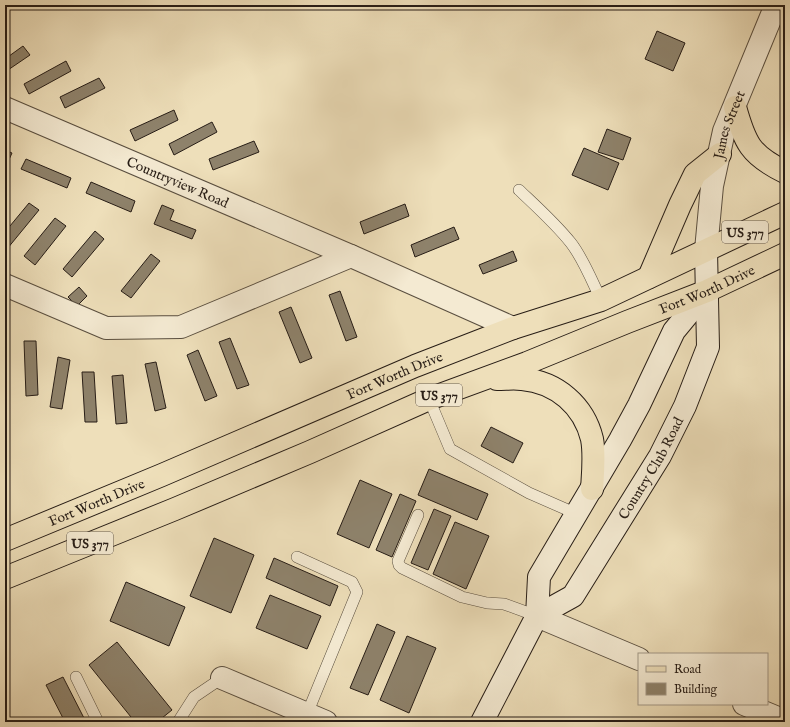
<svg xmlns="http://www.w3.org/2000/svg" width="790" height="727" font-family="'IM FELL English',serif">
  <rect width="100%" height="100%" fill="#eedfba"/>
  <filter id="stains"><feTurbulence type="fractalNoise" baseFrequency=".005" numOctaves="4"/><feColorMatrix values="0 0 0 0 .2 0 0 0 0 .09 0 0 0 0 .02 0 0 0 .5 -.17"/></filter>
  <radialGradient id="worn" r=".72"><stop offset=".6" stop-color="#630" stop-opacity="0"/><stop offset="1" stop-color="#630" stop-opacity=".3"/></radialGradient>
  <!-- building -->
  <path fill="#8e826b" stroke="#271d16" d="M657 31 685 43 673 71 645 59Z
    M23 46 30 55 5 72V59Z
    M66 61 71 71 29 94 24 84Z
    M99 78 105 88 65 108 60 97Z
    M174 110 178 120 135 141 130 130Z
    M212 122 217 132 174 155 169 144Z
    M607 129 631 138 623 160 598 152Z
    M254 141 259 152 213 170 209 159Z
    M584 148 619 163 608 190 572 175Z
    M5 150 12 153 7 164 5 163Z
    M26 159 71 178 67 188 21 169Z
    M91 182 135 201 131 212 86 193Z
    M29 203 39 210 7 249 5 247V232Z
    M405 204 409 216 364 234 360 222Z
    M162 205 174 210 170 220 196 230 192 239 154 224Z
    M55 218 66 226 35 265 24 256Z
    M454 227 459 239 415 257 411 245Z
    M95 231 104 239 72 277 63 269Z
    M513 251 517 261 483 274 479 265Z
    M151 254 160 261 131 298 121 291Z
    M79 287 87 296 77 306 68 297Z
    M340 291 357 337 346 341 329 295Z
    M291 307 312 358 300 363 279 312Z
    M5 329H7L5 375Z
    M230 338 249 385 237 389 219 342Z
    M24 341H36L38 395 26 396Z
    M198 350 217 396 205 401 187 355Z
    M58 357 70 360 62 409 50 407Z
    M156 362 166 408 155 411 145 364Z
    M82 372H94L97 422H85Z
    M123 375 127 423 116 424 112 376Z
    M491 427 523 443 513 463 481 446Z
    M429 469 488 494 477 520 418 495Z
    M360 480 392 494 369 548 337 534Z
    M400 494 416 501 392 557 376 550Z
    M434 509 451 516 428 570 411 563Z
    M455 522 489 536 466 589 433 574Z
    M214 538 254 555 231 613 190 596Z
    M274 558 338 586 330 606 266 578Z
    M126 582 185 607 169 646 110 621Z
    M270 595 321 616 307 649 256 628Z
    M377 624 395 632 368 695 350 688Z
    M407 636 436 648 409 713 380 700Z
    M117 642 172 710 157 722H135L89 665Z
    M63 677 86 722H65L46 685Z"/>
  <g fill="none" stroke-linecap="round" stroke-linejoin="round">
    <!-- service casing -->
    <g stroke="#594e3f" stroke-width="12">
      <path id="service" d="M519 190C537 207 556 224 571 243 584 260 592 281 601 300
        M429 399 450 449 529 493 577 514
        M418 515 398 561 399 565 402 568 462 597 487 603 504 604 537 616
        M297 557 352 582 357 592 307 714
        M76 677 98 722
        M178 722 194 697 222 678"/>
    </g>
    <!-- minor casing -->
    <g stroke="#594e3f" stroke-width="24">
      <g id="minor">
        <path id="s1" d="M5 108 351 256 181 327 106 328 5 285"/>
        <path id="s2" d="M706 250 712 186 724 131 776 5"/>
        <path d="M351 256 513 328"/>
        <path d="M222 678 326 722"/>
      </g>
    </g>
    <!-- tertiary casing -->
    <g stroke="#594e3f" stroke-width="24">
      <path id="tertiary" d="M537 616 639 659
        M744 704 785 721"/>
    </g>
    <!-- secondary casing -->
    <g stroke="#271d16" stroke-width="24">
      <g id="secondary">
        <path id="s3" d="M537 616 573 596 660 456 685 406 708 347 706 250"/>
        <path d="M482 722 537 616 539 577 620 440 639 405 674 331 707 291"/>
      </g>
    </g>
    <!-- primary casing -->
    <g stroke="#271d16" stroke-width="24">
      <g id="primary">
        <path d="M735 107C745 143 750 155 785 172"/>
        <path d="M649 277 680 205 695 174 720 154"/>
        <path d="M497 379C506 379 514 378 522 379 557 382 584 406 592 439 595 455 593 473 592 489"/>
        <path id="s4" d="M5 540 162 475 415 366 513 328 601 300 785 213"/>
        <path id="s5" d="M5 578 175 509 310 452 429 399 527 363 627 322 707 291 785 254"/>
      </g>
    </g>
    <!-- service -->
    <use href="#service" stroke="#f4ead2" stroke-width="11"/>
    <!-- minor -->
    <use href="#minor" stroke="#f4ead2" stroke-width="22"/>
    <!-- tertiary -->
    <use href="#tertiary" stroke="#f4ead2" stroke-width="22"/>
    <!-- secondary -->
    <use href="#secondary" stroke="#f4ead2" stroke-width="22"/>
    <!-- primary -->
    <use href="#primary" stroke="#eedfba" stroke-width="22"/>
  </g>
  <g text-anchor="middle" stroke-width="3" stroke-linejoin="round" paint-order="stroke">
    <!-- shield labels -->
    <g fill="#f4ead2" stroke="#645a4e" stroke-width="1">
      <rect x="722" y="221" width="46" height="22" rx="3"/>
      <rect x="416" y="384" width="46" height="22" rx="3"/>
      <rect x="67" y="532" width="46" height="22" rx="3"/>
    </g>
    <g font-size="13" font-weight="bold" fill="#271d16">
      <text x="745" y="237">US 377</text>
      <text x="439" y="400">US 377</text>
      <text x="90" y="548">US 377</text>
    </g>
    <!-- street labels -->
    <g font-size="14" fill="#271d16" stroke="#f4ead2">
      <text dy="5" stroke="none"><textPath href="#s2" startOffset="128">James Street</textPath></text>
      <text dy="5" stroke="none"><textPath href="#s1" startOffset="188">Countryview Road</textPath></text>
      <text dy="5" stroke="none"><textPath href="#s5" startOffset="759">Fort Worth Drive</textPath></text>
      <text dy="5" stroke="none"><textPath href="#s4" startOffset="423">Fort Worth Drive</textPath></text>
      <text dy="5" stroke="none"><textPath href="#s3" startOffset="191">Country Club Road</textPath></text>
      <text dy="5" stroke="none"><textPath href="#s4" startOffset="99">Fort Worth Drive</textPath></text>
    </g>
  </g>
  <!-- margin -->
  <rect width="790" height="727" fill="none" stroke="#eedfba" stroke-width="20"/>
  <rect x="6" y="6" width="778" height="715" fill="none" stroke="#271d16" stroke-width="2"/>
  <rect x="10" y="10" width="770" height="707" fill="none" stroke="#271d16"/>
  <!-- legend -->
  <rect x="638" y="653" width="130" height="52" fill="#f4ead2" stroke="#a29887"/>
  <rect x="646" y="666" width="20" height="6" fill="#eedfba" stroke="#a29887"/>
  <text x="674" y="673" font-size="12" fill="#271d16">Road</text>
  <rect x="646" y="683" width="20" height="12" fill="#8e826b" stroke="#a29887"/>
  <text x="674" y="693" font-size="12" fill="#271d16">Building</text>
  <rect width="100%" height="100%" filter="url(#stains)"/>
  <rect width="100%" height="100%" fill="url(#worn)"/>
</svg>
